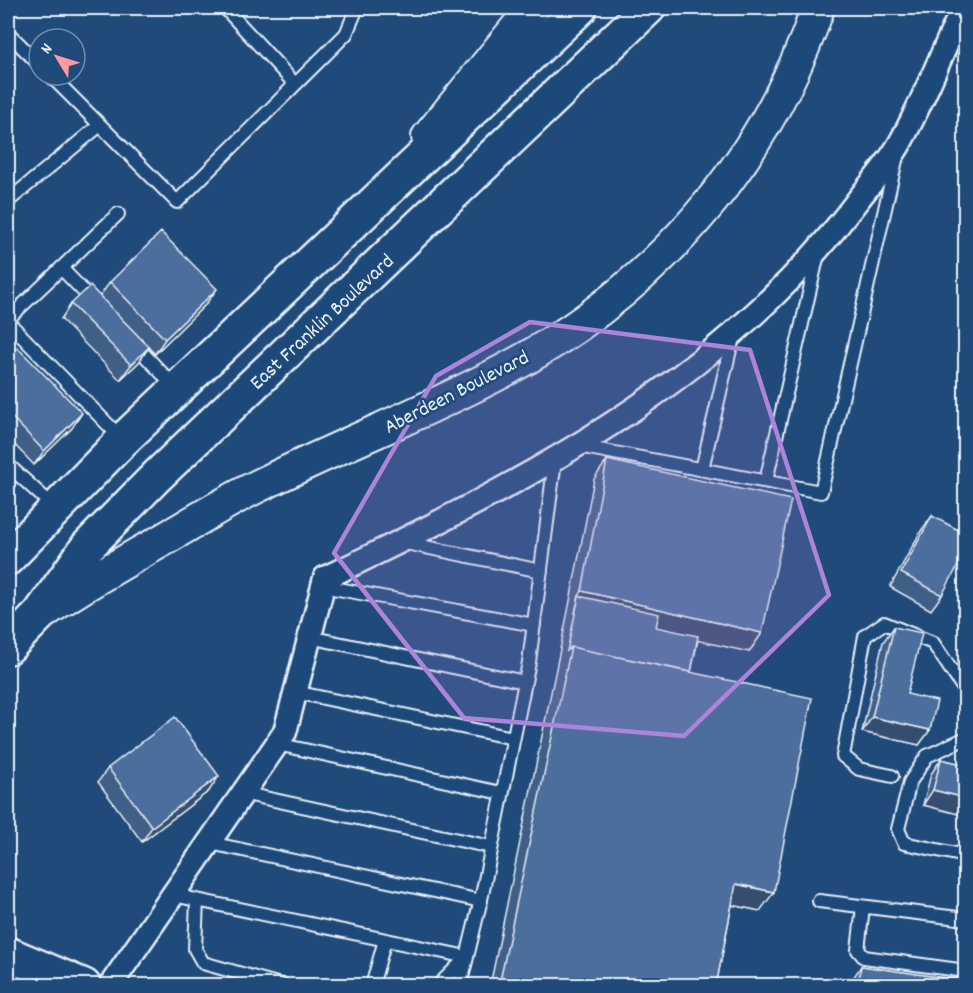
<svg xmlns="http://www.w3.org/2000/svg" width="973" height="993" font-family="Dekko,sans-serif">
  <rect width="100%" height="100%" fill="#1f4a7a"/>
  <filter id="ink" filterUnits="userSpaceOnUse"><feTurbulence type="fractalNoise" baseFrequency=".0167" numOctaves="2"/><feDisplacementMap in="SourceGraphic" scale="12" xChannelSelector="R" yChannelSelector="G"/><feConvolveMatrix kernelMatrix="1 2 1 2 8 2 1 2 1" color-interpolation-filters="sRGB"/></filter>
  <g filter="url(#ink)">
    <g fill="none" stroke-linecap="round" stroke-linejoin="round">
      <!-- service casing -->
      <g stroke="#e8f1f8" stroke-width="16">
        <path id="service" d="M225 8 295 84
          M8 33 39 64
          M50 75 177 202 346 34 357 8
          M8 201 100 125
          M61 268 94 302
          M8 319 118 214
          M8 322 122 439
          M133 343 177 389
          M578 446 821 492 896 160
          M8 465 55 508
          M702 469 734 333
          M766 481 818 254
          M401 542 541 571
          M322 586 534 625
          M309 637 525 682
          M295 692 513 738
          M966 738 927 756 910 782 898 829 904 843 966 856
          M277 744 501 793
          M892 776 859 769 843 756 865 636 884 623 933 643 962 686H966
          M242 793 491 847
          M210 843 481 901
          M173 895 467 957
          M197 900 195 949 203 963 284 986
          M819 901 966 919
          M863 907 858 950 864 957 966 971
          M372 986 385 940
          M438 986 466 958
          M460 986 482 895 529 662 555 460"/>
      </g>
      <!-- minor casing -->
      <g stroke="#e8f1f8" stroke-width="27">
        <path id="minor" d="M110 986 285 732 325 578C521 484 720 383 854 205 869 185 888 165 900 143 924 100 942 52 963 8"/>
      </g>
      <!-- secondary casing -->
      <g stroke="#e8f1f8" stroke-width="36">
        <path id="secondary" d="M428 137 533 8
          M44 612C81 586 121 564 161 541 192 523 222 504 254 488 336 447 422 414 503 371 651 293 764 166 818 8"/>
      </g>
      <!-- primary casing -->
      <g stroke="#e8f1f8" stroke-width="38">
        <path id="primary" d="M8 558 123 440 580 8
          M8 647 40 614 88 546 157 476 648 8
          M8 954 84 986"/>
      </g>
      <!-- service -->
      <use href="#service" stroke="#1f4a7a" stroke-width="12"/>
      <!-- minor -->
      <use href="#minor" stroke="#1f4a7a" stroke-width="22"/>
      <!-- secondary -->
      <use href="#secondary" stroke="#1f4a7a" stroke-width="32"/>
      <!-- primary -->
      <use href="#primary" stroke="#1f4a7a" stroke-width="33"/>
    </g>
    <!-- wall -->
    <path fill="#405f87" stroke="#e8f1f8" stroke-width="1.5" d="M110 282 206 304 155 354 148 347 139 362 120 380 61 319 71 304 100 296Z
      M8 356 72 428 34 465 8 438Z
      M607 460 762 633 749 652 698 640 691 672 760 911 732 905 716 986H490L568 611 594 479Z
      M932 516 942 595 931 610 890 587 921 531Z
      M894 627 907 694 930 730 919 745 862 732 883 642Z
      M941 759 966 765 923 805 931 774Z
      M108 768 209 791 142 842 98 782Z
      M861 966 966 986H848Z"/>
    <!-- shaded-wall -->
    <path fill="#344d6e" stroke="#e8f1f8" stroke-width="1.5" d="M217 289 206 304 155 354 165 339Z
      M149 347 139 362 120 380 131 365Z
      M82 413 72 428 34 465 44 451Z
      M582 591 762 633 749 652 575 613 579 596Z
      M872 717 930 730 919 745 862 732Z
      M219 776 209 791 142 842 152 827Z
      M933 790 966 798V816L923 805Z
      M736 884 774 892 760 911 723 903Z"/>
    <!-- building -->
    <path fill="#4b6e9d" stroke="#e8f1f8" stroke-width="1.5" d="M161 232 217 289 165 339 110 282Z
      M90 286 149 347 131 365 71 304Z
      M17 347 82 413 44 451 8 413V356Z
      M607 460 791 500 762 633 582 591Z
      M932 516 966 534V551L942 595 901 573Z
      M579 596 659 614 656 627 698 636 691 672 571 647 567 651Z
      M894 627 922 633 907 694 937 701 930 730 872 717Z
      M571 647 812 698 774 892 736 884 716 986H499Z
      M175 717 219 776 152 827 108 768Z
      M941 759 966 765V798L933 790Z
      M861 966 966 981V986H858Z"/>
  </g>
  <!-- marked area -->
  <path fill="#ac85d9" fill-opacity="0.2" stroke="#ac85d9" stroke-width="4.5" stroke-linejoin="round" d="M530 322 750 350 829 595 684 736 464 718 334 553 436 376Z"/>
  <g text-anchor="middle" stroke-width="5" stroke-linejoin="round" paint-order="stroke">
    <!-- street labels -->
    <g font-size="21" fill="#e8f1f8" stroke="#1f4a7a">
      <text transform="translate(321 321) rotate(-43)" y="7">East Franklin Boulevard</text>
      <text transform="translate(456 391) rotate(-27)" y="7">Aberdeen Boulevard</text>
    </g>
  </g>
  <!-- margin -->
  <rect width="973" height="993" fill="none" stroke="#1f4a7a" stroke-width="30"/>
  <rect x="15" y="15" width="943" height="963" fill="none" stroke="#e8f1f8" stroke-width="2" filter="url(#ink)"/>
  <!-- north arrow -->
  <g transform="translate(57 57) rotate(308)"><circle r="28" fill="#1f4a7a" stroke="#6f8dac" stroke-width="1.5"/>
  <path d="M0-4.5L10 22L0 15L-10 22Z" fill="#ff9aa2"/>
  <text y="-9" font-size="16" font-weight="bold" text-anchor="middle" fill="#e8f1f8">N</text>
  </g>
</svg>
